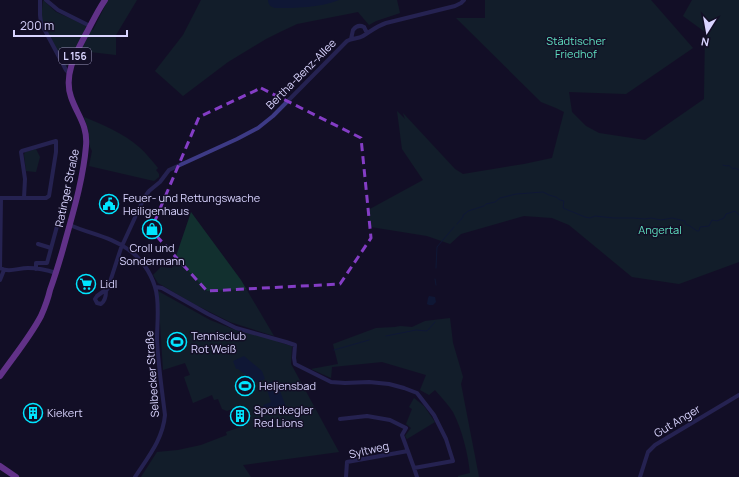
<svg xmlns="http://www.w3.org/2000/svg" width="739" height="477" font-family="Manrope,sans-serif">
  <rect width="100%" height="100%" fill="#130f26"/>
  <!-- green -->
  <path fill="#12302f" d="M43 0 56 12 74 20 93 30 108 0H137L116 35V55L73 50 67 66H65L42 21V10Z
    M201 0H397L400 13 376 21 369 25 358 12 297 24 280 32 266 39 228 62 183 96 155 71 183 35Z
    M485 0H651L693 48 626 94 569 92 572 112 586 126 599 133 645 140 704 99 705 32 683 16 692 0H739V262L679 284 632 277 569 225 552 218 524 216 461 234 450 244 427 236 371 227 368 210 423 180 402 149 397 111 405 119 403 113 455 169 463 174 524 164 552 158 564 112 556 108 541 102 456 18H485Z
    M84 117C103 125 123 133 139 147 146 153 152 161 158 168L156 170 159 174V177L154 181 89 166 92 151 90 147 88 129Z
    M36 149 40 157 36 172 26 171 24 155 25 152Z
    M191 212 241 280 274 336 230 322 194 304 158 283 153 275 161 267 172 268Z
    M158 291 210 320 238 331 275 339 278 342 292 346 291 364 339 452 243 465 251 477H141L157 452 178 450 201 445 227 435 226 432 247 425 240 406 227 411 222 409 218 399 214 400 212 395 193 403 184 377 190 375 185 363 163 370Z
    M450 318 453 343 463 377 461 384 479 477H458V476L470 473C468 454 462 429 453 412 448 404 441 397 435 390L429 395 420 390 426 375 382 362 332 367 331 378 311 369 338 364 333 344 376 328 395 327 400 326 412 327 425 321Z
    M414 398 424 406 435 422 407 439 405 436 411 428 406 424 412 409 409 407Z"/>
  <!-- water -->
  <path fill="#0c2248" d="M268 0H339C318 8 297 8 275 8 271 7 268 5 268 0Z
    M429 296 435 297 436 302 433 305H429L427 304 428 298Z
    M244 356 262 371 265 379 256 383 238 369H236L233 361Z
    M276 380 286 407 266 414 263 405 271 402 265 384Z"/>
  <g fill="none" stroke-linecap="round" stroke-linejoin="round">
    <!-- stream -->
    <path stroke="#0c2248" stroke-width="1" d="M723 165 726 166C729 165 730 166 733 169L735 168 739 170
      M457 224 463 217V215L466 213 468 211 484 206 486 204 495 202 500 198 516 194 543 192 549 195 556 197 560 200 564 201 563 208 585 217 590 218 595 216 614 218H633L645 219 651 218 661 220 672 218 685 221V224L690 226 697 231H699L700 227 709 226 712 220 717 221 724 218 726 214 735 211 739 215
      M436 268 437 247 454 227
      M435 279 436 285
      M386 336 416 330 427 331 435 322
      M334 350 369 340"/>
    <!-- street -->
    <path stroke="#3d3a85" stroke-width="4" d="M40 0V15L41 23 66 70 70 74
      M46 0 58 10 90 26
      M351 39 353 30C356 26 360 25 364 27L367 33
      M0 198H46L49 196 56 152V141L22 151 21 152 25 179 24 198
      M70 225C90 234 112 237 129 250 141 258 151 273 155 287 160 301 157 324 157 339 158 364 162 390 165 415 163 439 148 457 135 477
      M38 244 51 248
      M0 268 1 198
      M0 268C9 273 18 268 28 268 37 268 47 270 56 273
      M36 269V263H47L59 219
      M0 280 4 270
      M156 287 162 288 208 314 236 328 286 342 295 345 294 358 295 364 331 382 345 383 369 382 389 384 404 388 417 393 434 415 446 439 453 461 414 468
      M104 291H106C106 296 105 301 101 304L97 303 95 299 97 296Z
      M106 291 108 288 121 248 144 198 149 191 160 182 169 170 237 139 258 128 273 116 347 41C352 38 358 39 363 36 371 31 377 26 386 23L455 6 461 3 464 0
      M340 419 367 416 390 420 406 428 402 435 414 468 417 477
      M346 477 347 462 408 451
      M640 477 648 452 655 445 739 395"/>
    <!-- primary -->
    <path stroke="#c25bff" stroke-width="6" d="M0 376C14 356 30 337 41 316 45 307 48 299 50 290 55 276 59 263 63 249 72 216 83 181 86 146 88 125 77 115 71 97 63 74 77 51 87 32 93 21 98 10 105 0
      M0 466 16 477"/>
  </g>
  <!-- marked area -->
  <path d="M0 0H739V477H0ZM261 88 361 138 371 238 340 284 207 291 151 230 199 117Z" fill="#130f26" fill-opacity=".55" fill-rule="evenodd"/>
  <path fill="none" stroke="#843dc5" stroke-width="3" stroke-dasharray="8 5" stroke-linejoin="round" d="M261 88 361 138 371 238 340 284 207 291 151 230 199 117Z"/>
  <!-- icons -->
  <defs>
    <g id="civic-ring" transform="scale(1)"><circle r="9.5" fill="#130f26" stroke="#00e5ff" stroke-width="1.5"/><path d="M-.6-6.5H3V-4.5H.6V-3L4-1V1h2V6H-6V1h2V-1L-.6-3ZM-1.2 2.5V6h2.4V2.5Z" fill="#00e5ff"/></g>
    <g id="shop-ring" transform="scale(1)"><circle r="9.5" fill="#130f26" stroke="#00e5ff" stroke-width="1.5"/><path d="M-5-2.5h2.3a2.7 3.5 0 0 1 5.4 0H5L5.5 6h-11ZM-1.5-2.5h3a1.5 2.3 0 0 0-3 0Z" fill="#00e5ff"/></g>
    <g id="supermarket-ring" transform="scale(1)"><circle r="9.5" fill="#130f26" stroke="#00e5ff" stroke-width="1.5"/><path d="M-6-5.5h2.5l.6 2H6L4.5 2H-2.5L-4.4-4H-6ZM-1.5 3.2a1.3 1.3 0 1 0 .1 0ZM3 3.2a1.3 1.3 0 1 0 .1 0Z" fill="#00e5ff"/></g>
    <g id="stadium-ring" transform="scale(1)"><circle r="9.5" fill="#130f26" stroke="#00e5ff" stroke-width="1.5"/><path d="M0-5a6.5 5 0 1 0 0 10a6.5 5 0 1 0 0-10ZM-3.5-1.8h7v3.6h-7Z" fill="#00e5ff"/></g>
    <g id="building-ring" transform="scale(1)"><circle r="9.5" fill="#130f26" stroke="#00e5ff" stroke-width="1.5"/><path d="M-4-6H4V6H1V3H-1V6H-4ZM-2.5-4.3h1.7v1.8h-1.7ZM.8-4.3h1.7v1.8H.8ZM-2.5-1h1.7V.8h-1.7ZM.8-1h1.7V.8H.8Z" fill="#00e5ff"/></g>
  </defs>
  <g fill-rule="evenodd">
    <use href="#civic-ring" x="109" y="204"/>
    <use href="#shop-ring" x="152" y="229"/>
    <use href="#supermarket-ring" x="86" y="284"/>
    <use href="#stadium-ring" x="177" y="342"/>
    <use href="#stadium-ring" x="245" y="386"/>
    <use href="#building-ring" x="33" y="413"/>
    <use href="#building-ring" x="240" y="416"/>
  </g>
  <g text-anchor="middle" stroke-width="3" stroke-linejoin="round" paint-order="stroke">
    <!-- shield labels -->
    <rect fill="#130f26" stroke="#9e99be" stroke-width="1" x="59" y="48" width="32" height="16" rx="3"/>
    <g font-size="10" font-weight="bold" fill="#d9d4ff">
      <text x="75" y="60">L 156</text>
    </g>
    <!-- park labels -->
    <g font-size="11" fill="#5fe0c0" stroke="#130f26">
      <text x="576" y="45">Städtischer<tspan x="576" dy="13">Friedhof</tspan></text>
      <text x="660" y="234">Angertal</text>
    </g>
    <!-- street labels -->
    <g font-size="11" fill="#d9d4ff" stroke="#130f26">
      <text transform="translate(301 74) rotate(-45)" y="4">Bertha-Benz-Allee</text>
      <text transform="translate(67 188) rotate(-78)" y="4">Ratinger Straße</text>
      <text transform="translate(152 374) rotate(-94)" y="4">Selbecker Straße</text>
      <text transform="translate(677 421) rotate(-31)" y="4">Gut Anger</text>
      <text transform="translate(369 450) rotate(-13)" y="4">Syltweg</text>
    </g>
    <!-- poi labels -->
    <g font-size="11" fill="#d9d4ff" stroke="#130f26" text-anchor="start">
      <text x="123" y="202">Feuer- und Rettungswache<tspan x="123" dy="13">Heiligenhaus</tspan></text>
      <text x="152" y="252" text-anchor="middle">Croll und<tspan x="152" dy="13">Sondermann</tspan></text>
      <text x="100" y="288">Lidl</text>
      <text x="191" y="340">Tennisclub<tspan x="191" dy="13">Rot Weiß</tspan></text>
      <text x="259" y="390">Heljensbad</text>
      <text x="254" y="414">Sportkegler<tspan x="254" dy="13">Red Lions</tspan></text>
      <text x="47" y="417">Kiekert</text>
    </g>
  </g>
  <!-- north arrow -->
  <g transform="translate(707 32) rotate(191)" stroke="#130f26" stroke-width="3" paint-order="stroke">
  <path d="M0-3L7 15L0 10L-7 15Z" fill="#d9d4ff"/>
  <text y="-6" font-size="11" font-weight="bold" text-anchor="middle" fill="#d9d4ff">N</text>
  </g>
  <!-- scale -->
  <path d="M14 30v6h113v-6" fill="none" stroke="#d9d4ff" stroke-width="2"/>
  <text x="20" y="30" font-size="12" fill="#d9d4ff" stroke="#130f26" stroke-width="3" paint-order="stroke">200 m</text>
</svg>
